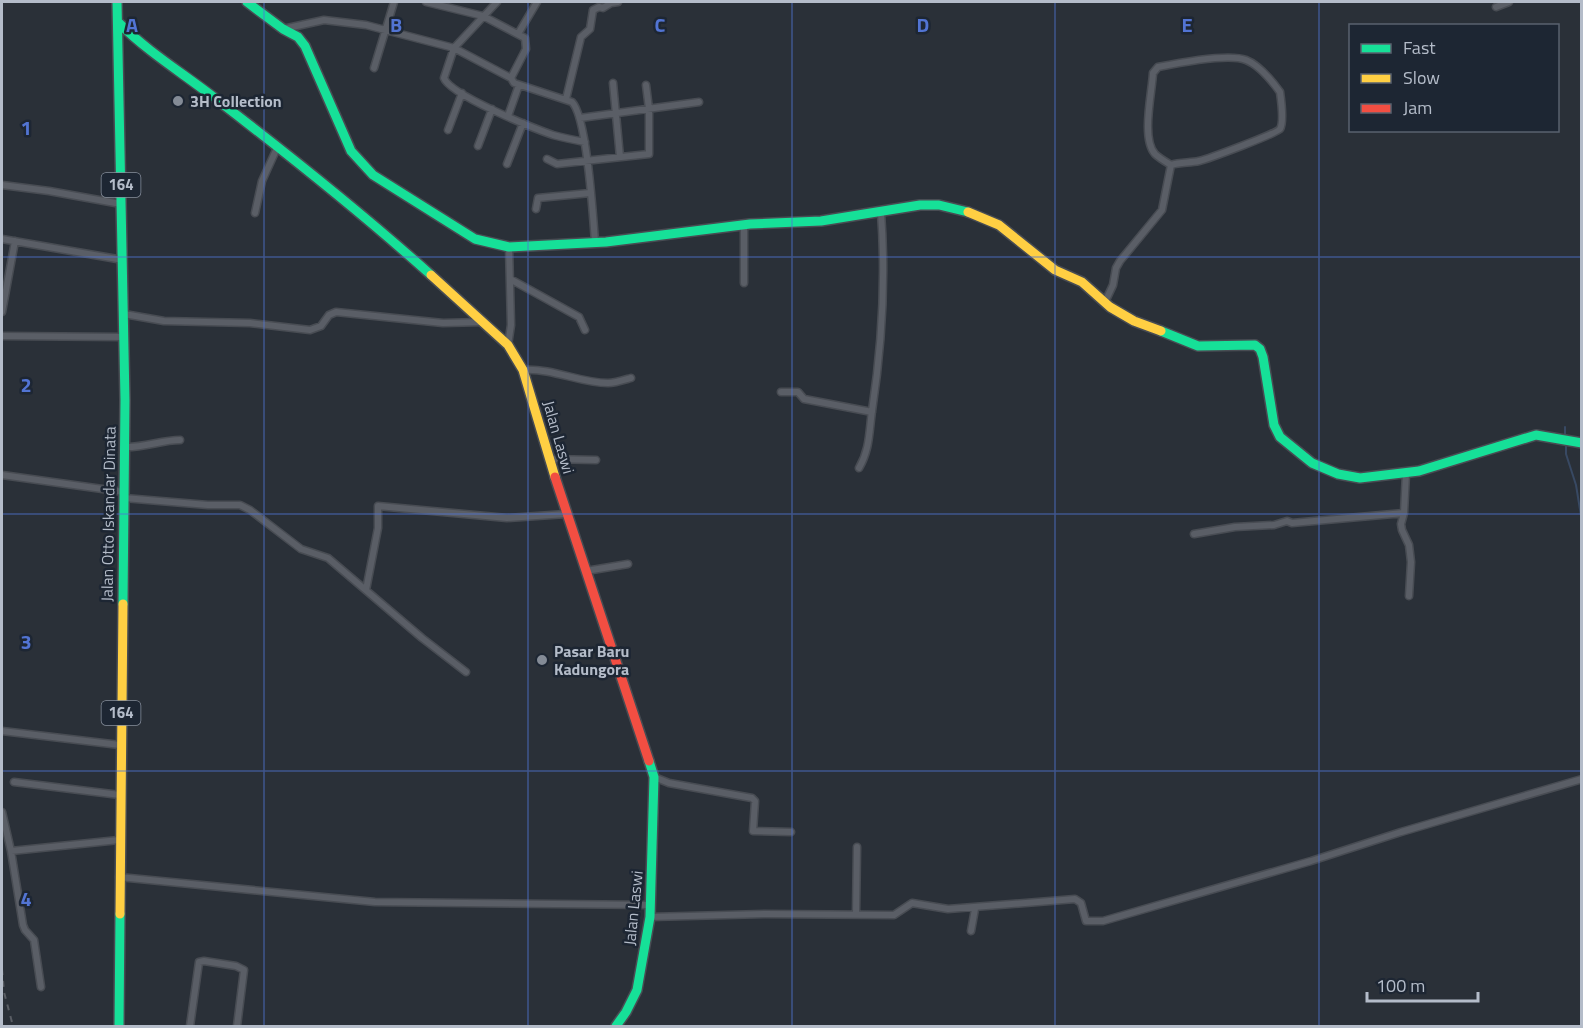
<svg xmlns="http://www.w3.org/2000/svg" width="1583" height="1028" font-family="'Titillium Web',sans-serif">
  <rect width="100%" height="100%" fill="#2a3038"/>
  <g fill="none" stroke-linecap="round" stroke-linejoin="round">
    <!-- stream -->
    <path stroke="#384963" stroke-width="2" d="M1565 427V437
      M1566 443V454L1576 485 1582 522"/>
    <!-- street casing -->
    <g stroke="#484c53" stroke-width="9">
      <path id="street" d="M426 2 483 16 525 38 526 49 511 78
        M497 2 454 48 444 78C450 95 533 128 553 135 564 138 574 140 585 142
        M1496 7 1509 2
        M283 29 324 20 366 25 454 48 511 78 514 83 572 102C587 117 593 216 595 242
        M518 34 537 2
        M374 68 394 2
        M613 83 620 157
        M566 99 581 37 590 29 593 10 599 7 603 8 611 3 618 2
        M508 116 519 85
        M580 118 699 102
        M448 130 462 93
        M478 146 492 109
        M547 159 557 164 649 154V109L646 85
        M507 164 523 123
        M2 185 49 191 121 204
        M536 209 538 198 590 193
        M255 213 262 181 277 148
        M744 225V283
        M2 239 123 260
        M510 279 579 317 585 330
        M1105 302 1113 285 1116 268 1120 261 1162 210 1171 165C1180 162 1190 163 1199 161 1208 159 1278 133 1280 129 1284 122 1281 99 1280 92 1272 81 1259 65 1246 60 1228 53 1178 63 1158 67L1153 73C1152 93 1141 138 1155 154 1159 158 1166 162 1171 165
        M2 312 15 241
        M124 314 164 321 250 323 310 330 321 326 329 315 336 312 443 323 483 322
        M2 336 123 337
        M508 345 511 325 509 247
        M523 370C554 368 579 383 608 383 615 383 624 380 631 378
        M781 392H798L804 399 872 412
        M124 447C144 448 161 440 180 440
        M550 459 596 460
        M859 468C870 449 869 432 872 411 882 345 886 279 881 213
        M1406 473 1404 513 1401 524 1402 530 1409 545 1411 562 1409 596
        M2 475 124 492
        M124 498 208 505H240L250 510 301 549 328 558 422 638 466 672
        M1194 534 1235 527 1274 525 1287 521 1292 523 1404 513
        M586 571 628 564
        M366 590 378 528V506L507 518 566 514
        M2 731 120 745
        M654 777 669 783 752 798 755 801 753 831 791 832
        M14 782 120 795
        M2 812 11 851 119 840
        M11 851 23 925 25 930 34 940 41 987
        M119 877 375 902 651 905
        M856 914 857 847
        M650 917 765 914 894 915 912 903 948 909 1075 899 1081 903 1086 921H1103L1311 861 1401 832 1582 779
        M971 931 975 909
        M190 1026 199 962 204 961 236 966 244 970 237 1026"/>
    </g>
    <!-- fast casing -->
    <g stroke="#484c53" stroke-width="12">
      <path id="fast" d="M117 2 125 400 123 604
        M247 2 283 29 298 37 305 46 351 151 373 175 475 239 509 247 606 242 750 224 821 221 920 205H939L968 212
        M119 23C148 52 184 74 216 99 289 155 362 213 431 275
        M1161 331 1198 346 1255 345 1260 349 1263 357 1274 425 1280 437 1312 463 1338 474 1360 478 1419 471 1536 435 1582 443
        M119 1026 120 914
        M616 1026 626 1012 637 990 650 917 654 777 649 761"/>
    </g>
    <!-- slow casing -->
    <g stroke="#484c53" stroke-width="12">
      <path id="slow" d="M968 212 999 225 1055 270 1082 282 1110 307 1134 321 1161 331
        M431 275 508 345 523 370 555 477
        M120 914 123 604"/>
    </g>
    <!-- jam casing -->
    <g stroke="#484c53" stroke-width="12">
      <path id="jam" d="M555 477 649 761"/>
    </g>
    <!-- street -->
    <use href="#street" stroke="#5a5e66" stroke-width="6"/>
    <!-- fast -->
    <use href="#fast" stroke="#16e098" stroke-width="9"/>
    <!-- slow -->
    <use href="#slow" stroke="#ffcf43" stroke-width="9"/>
    <!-- jam -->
    <use href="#jam" stroke="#f24e42" stroke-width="9"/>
    <!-- rail -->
    <path stroke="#595d64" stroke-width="2" stroke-dasharray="6 6" stroke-linecap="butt" d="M2 969 4 992 13 1026"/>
  </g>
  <!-- grid -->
  <path fill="none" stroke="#5274d3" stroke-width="1.5" stroke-opacity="0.55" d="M264 2V1026M528 2V1026M792 2V1026M1055 2V1026M1319 2V1026M2 257H1582M2 514H1582M2 771H1582"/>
  <!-- markers -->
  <g fill="#848b96" stroke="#1d2633" stroke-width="2">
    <circle cx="178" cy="101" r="6"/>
    <circle cx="542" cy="660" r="6"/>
  </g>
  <g text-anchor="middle" stroke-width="5" stroke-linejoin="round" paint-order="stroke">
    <!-- shield labels -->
    <g fill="#1d2633" stroke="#878f9c" stroke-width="1.5">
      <rect x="101.5" y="173" width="39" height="24" rx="4.5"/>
      <rect x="101.5" y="701" width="39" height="24" rx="4.5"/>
    </g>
    <g font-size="15" font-weight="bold" fill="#b4bcc9">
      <text x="121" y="190">164</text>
      <text x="121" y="718">164</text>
    </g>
    <!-- poi labels -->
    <g font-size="16" font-weight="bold" fill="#b4bcc9" stroke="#1d2633" text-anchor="start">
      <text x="190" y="107">3H Collection</text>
      <text x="554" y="657">Pasar Baru<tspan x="554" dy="18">Kadungora</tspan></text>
    </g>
    <!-- street labels -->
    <g font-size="16" fill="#b4bcc9" stroke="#1d2633">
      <text transform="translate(559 437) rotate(74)" y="6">Jalan Laswi</text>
      <text transform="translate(108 514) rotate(-89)" y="6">Jalan Otto Iskandar Dinata</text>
      <text transform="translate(633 908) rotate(-84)" y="6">Jalan Laswi</text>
    </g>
  </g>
  <g font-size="20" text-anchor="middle" font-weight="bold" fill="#5274d3" stroke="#1d2633" stroke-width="5" stroke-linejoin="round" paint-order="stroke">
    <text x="132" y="32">A</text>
    <text x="396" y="32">B</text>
    <text x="660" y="32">C</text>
    <text x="923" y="32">D</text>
    <text x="1187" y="32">E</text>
    <text x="26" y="135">1</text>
    <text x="26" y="392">2</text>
    <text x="26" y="649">3</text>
    <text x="26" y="906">4</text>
  </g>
  <!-- border -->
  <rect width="1583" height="1028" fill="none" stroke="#b4bcc9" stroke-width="6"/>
  <!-- legend -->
  <rect x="1349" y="24" width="210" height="108" fill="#1d2633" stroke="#59626f" stroke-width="1.5"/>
  <rect x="1361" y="44" width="30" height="9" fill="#16e098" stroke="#59626f" stroke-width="1.5"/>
  <text x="1403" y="54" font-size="18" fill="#b4bcc9">Fast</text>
  <rect x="1361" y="74" width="30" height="9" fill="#ffcf43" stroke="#59626f" stroke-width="1.5"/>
  <text x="1403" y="84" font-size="18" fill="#b4bcc9">Slow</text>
  <rect x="1361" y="104" width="30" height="9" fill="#f24e42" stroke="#59626f" stroke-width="1.5"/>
  <text x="1403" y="114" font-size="18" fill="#b4bcc9">Jam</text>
  <!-- scale -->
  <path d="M1367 992v9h111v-9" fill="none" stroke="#b4bcc9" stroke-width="3"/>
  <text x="1376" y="992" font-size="18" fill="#b4bcc9" stroke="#1d2633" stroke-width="4.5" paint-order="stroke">100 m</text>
</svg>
